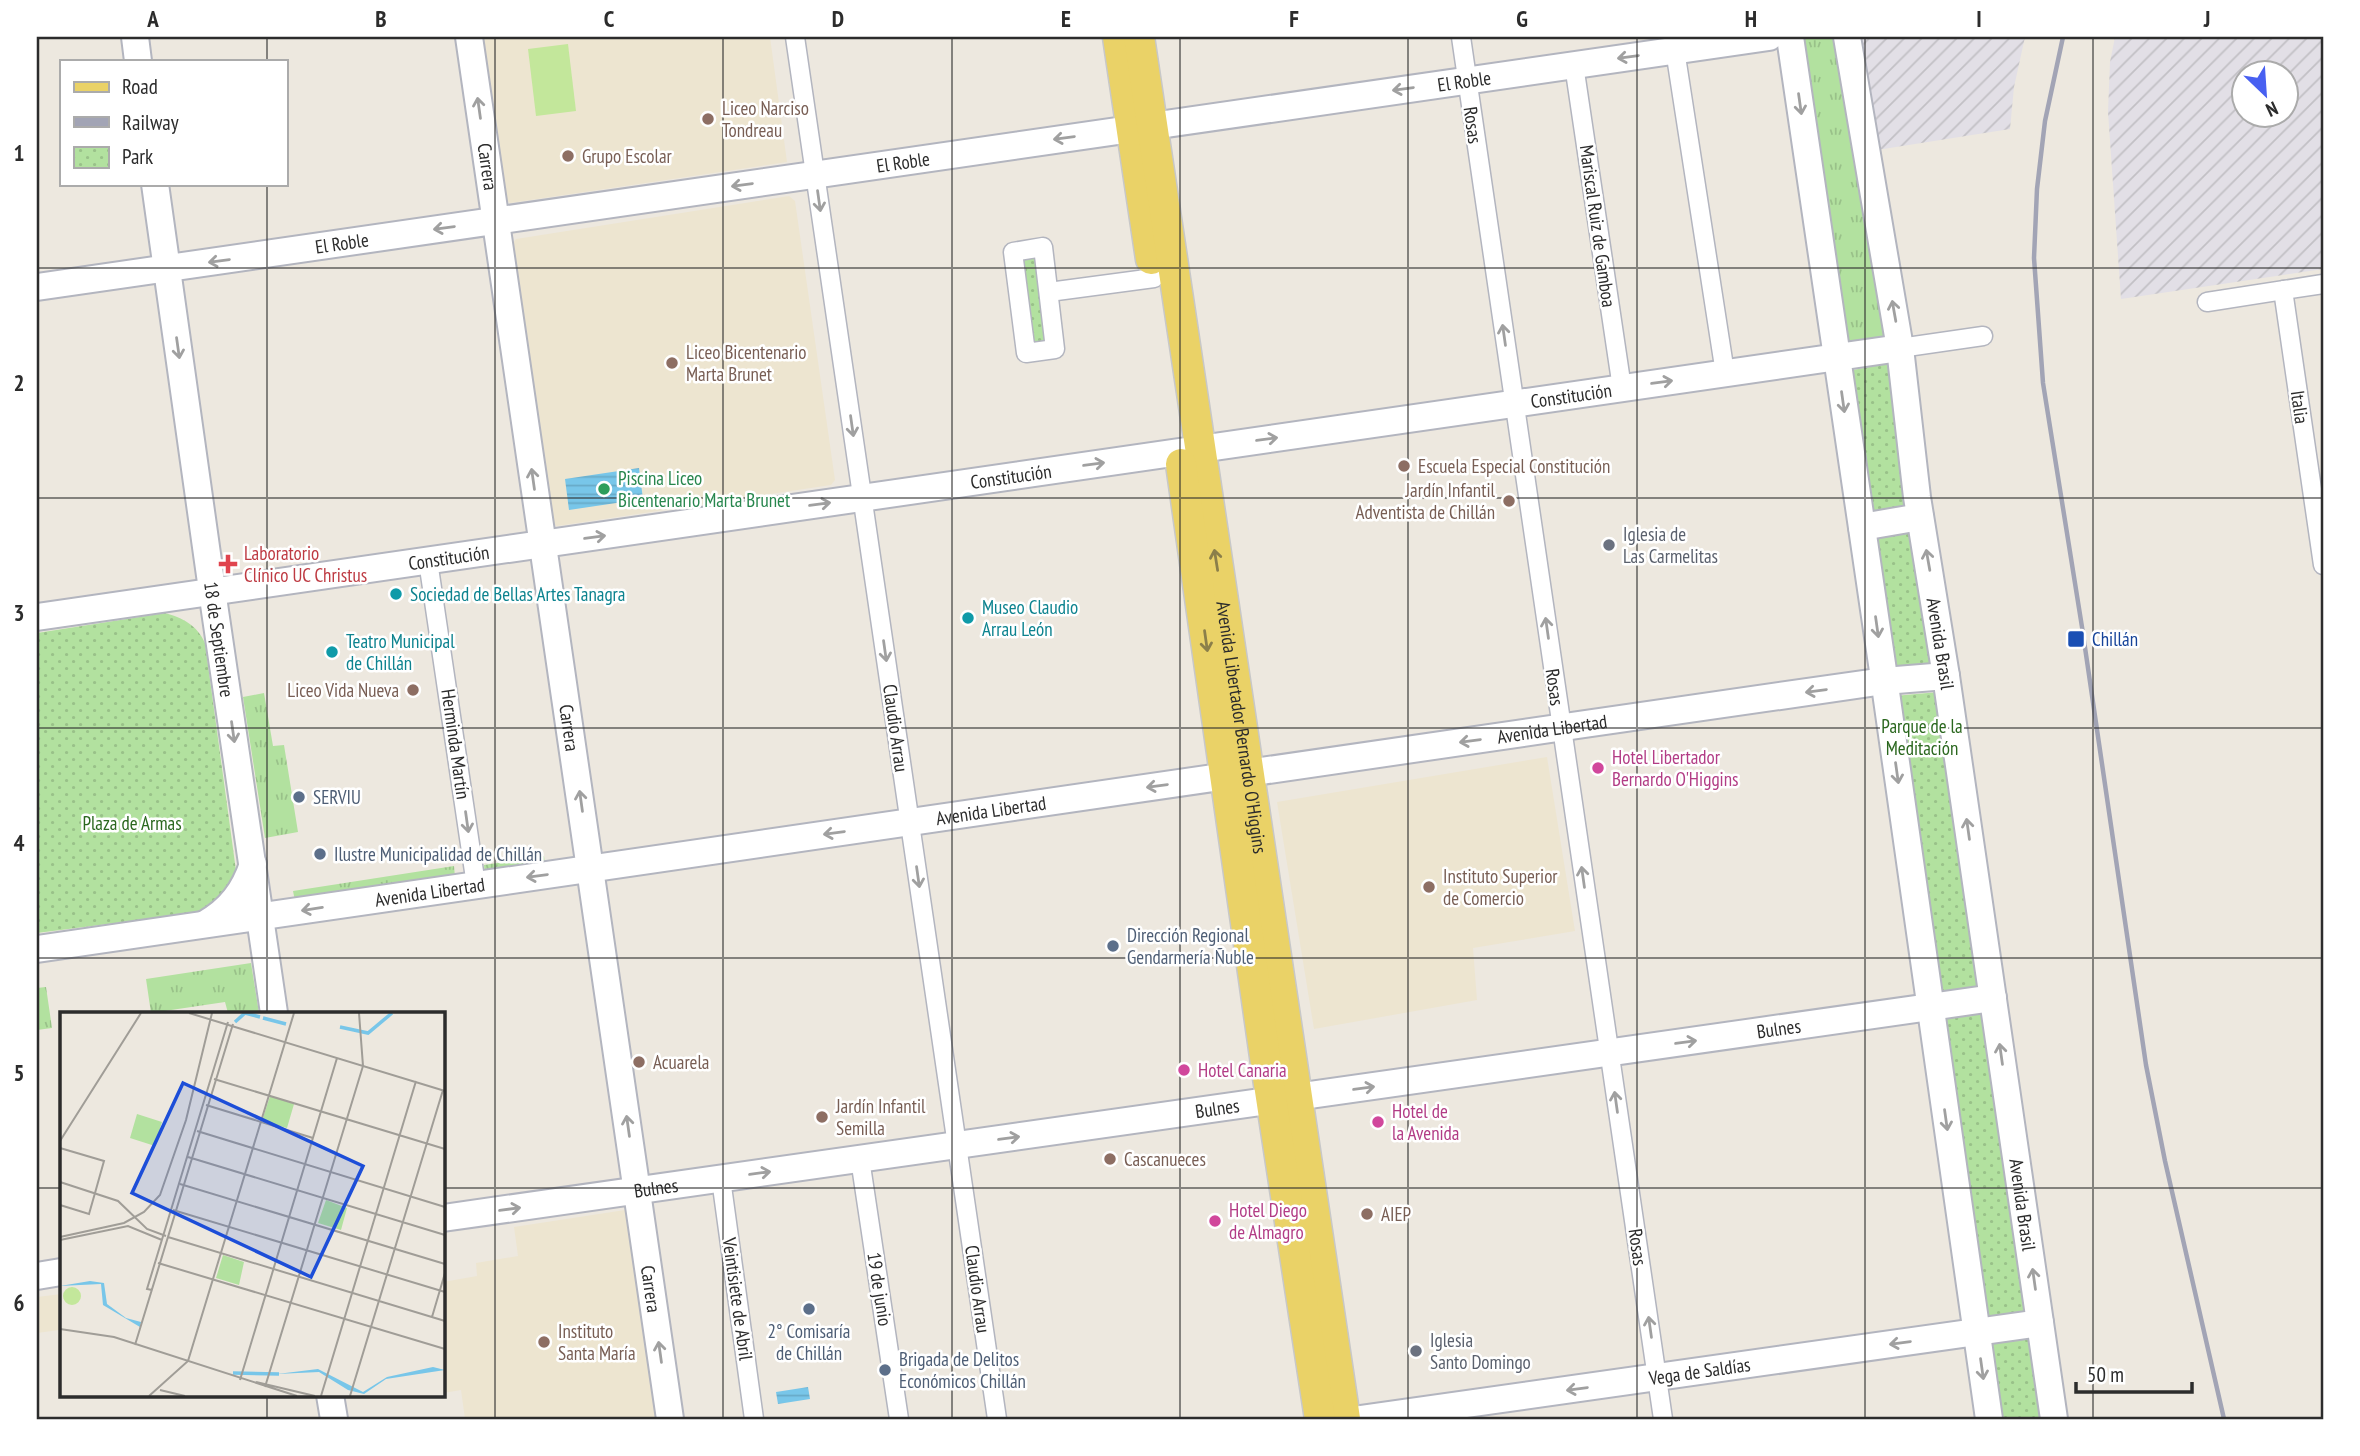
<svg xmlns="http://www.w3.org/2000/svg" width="2360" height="1456" font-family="'PT Sans Narrow',sans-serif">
  <defs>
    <pattern id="industrial-furrows" width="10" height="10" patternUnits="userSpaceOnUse" patternTransform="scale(1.75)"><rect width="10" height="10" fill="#e2dfe6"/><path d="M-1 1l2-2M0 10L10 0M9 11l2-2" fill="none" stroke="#c2c0c5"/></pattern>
    <pattern id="grass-tufts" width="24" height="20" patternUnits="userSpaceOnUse" patternTransform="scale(1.75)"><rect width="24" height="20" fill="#b2e19f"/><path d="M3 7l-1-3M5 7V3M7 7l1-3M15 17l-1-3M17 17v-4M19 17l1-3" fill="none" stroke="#99c189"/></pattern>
    <pattern id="park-dots" width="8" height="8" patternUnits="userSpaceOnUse" patternTransform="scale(1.75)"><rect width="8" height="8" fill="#b2e19f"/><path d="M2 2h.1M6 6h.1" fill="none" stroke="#99c189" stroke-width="1.8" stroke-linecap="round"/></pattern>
    <pattern id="water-rules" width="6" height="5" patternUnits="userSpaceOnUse" patternTransform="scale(1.75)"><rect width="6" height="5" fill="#78c6e9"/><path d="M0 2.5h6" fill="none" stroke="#68aac8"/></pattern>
  </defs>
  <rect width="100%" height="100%" fill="#ede8df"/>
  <!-- industrial -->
  <path fill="url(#industrial-furrows)" fill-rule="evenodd" d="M1861 37H2025L2014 87 2010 129 1877 150Z
    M2115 37H2323V269L2121 299 2108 112 2110 62ZM2244 74H2286V116H2244Z"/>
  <!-- education -->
  <path fill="#ede5d0" d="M478 37H770L787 162 510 203 502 196Z
    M789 196 795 201 835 480 831 485 557 526 547 520 510 247 516 239Z
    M1547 757 1575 931 1473 948 1477 1000 1314 1029 1277 802Z
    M625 1210 657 1419H465L461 1390 443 1393V1282L477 1276 476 1263 518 1256 514 1227Z
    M61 1294V1341L59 1330 37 1333V1297Z"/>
  <!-- grass -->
  <path fill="url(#grass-tufts)" d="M1812 37H1839L1888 339 1843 345 1798 39Z
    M264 693 273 746 284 745 298 832 265 838 243 697Z
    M544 856 545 866 485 875 484 865Z
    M454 866 455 877 295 901 293 891Z
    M251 963 259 1013H228L225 1002 151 1013 146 979Z
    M46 987 52 1028 37 1030V988Z"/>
  <!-- park -->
  <path fill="url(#park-dots)" d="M1041 252 1053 347 1029 350 1017 255Z
    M1892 363 1934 663 1889 670 1853 370Z
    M165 613C183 618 197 625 205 643L237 878 210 911 37 933V633Z
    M1939 692 1982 992 1938 1000 1894 696Z
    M1984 1006 2025 1317 1981 1323 1941 1014Z
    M2034 1328 2047 1419H1995L1983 1337Z"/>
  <!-- pitch -->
  <path fill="#c3e79b" d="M568 44 576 111 536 116 528 49Z"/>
  <!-- water -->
  <path fill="url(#water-rules)" d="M639 468 643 499 569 510 565 479Z
    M808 1387 810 1399 778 1404 776 1392Z"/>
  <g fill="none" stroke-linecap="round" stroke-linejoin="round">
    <!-- street casing -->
    <g stroke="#b3b5bf" stroke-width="21">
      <path id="street" d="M795 37 997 1419
        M1461 37 1663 1419
        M1675 50 1725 373
        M1574 65 1622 388
        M1043 247 1055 349 1026 353 1013 252Z
        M2283 290 2323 565
        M1049 292 1154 278
        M2207 302 2323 284
        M1900 348 1983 336
        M428 561 476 885
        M860 1159 899 1419
        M721 1179 754 1419"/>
    </g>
    <!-- secondary casing -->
    <g stroke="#b3b5bf" stroke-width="30">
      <g id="secondary">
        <path d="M135 37 138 61"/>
        <path id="s1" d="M469 37 670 1419"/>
        <path d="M1790 37 1882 664 1989 1419"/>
        <path id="s2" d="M1847 37 1900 348 1917 497 1946 676 2054 1419"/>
        <path id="s3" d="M155 184 215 611 274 1013"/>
        <path id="s4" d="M37 287 1769 37"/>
        <path d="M1862 527 1920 517"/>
        <path id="s5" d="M37 617 1900 348"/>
        <path d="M205 924C230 910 244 891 253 864"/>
        <path id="s6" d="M37 949 1578 725 1884 681 1946 676"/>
        <path id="s7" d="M443 1218 1993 998"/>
        <path d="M37 1276 61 1272"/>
        <path d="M330 1395 334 1419"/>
        <path id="s8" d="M1360 1419 2040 1323"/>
      </g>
    </g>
    <!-- primary casing -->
    <g stroke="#c8c8c8" stroke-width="33">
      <g id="primary">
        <path d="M1118 37 1151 259"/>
        <path id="s9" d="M1139 37 1345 1419"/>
        <path d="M1181 464 1267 1071 1320 1419"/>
      </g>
    </g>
    <!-- street -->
    <use href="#street" stroke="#fff" stroke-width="18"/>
    <!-- secondary -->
    <use href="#secondary" stroke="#fff" stroke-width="26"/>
    <!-- primary -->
    <use href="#primary" stroke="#ead267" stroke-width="30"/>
    <!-- rail -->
    <path stroke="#a2a4b5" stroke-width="4.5" d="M2063 37 2045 121 2037 189 2034 258 2043 383 2082 627 2146 1065 2165 1161 2224 1419"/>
  </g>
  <!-- one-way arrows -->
  <defs><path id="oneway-shaft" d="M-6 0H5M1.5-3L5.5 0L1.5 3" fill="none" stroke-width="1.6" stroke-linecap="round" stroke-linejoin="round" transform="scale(1.75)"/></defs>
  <g stroke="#a0a0a0">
    <use href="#oneway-shaft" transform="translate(1628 57) rotate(172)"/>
    <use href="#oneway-shaft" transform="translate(1403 89) rotate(172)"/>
    <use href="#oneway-shaft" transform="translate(1800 104) rotate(82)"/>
    <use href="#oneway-shaft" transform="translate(479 108) rotate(-98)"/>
    <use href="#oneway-shaft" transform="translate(1064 138) rotate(172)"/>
    <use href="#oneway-shaft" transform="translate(742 185) rotate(172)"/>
    <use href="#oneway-shaft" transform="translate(819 201) rotate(82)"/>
    <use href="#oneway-shaft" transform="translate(444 228) rotate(172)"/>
    <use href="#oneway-shaft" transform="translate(219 261) rotate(172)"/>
    <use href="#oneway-shaft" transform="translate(1894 311) rotate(-100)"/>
    <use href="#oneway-shaft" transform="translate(1504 335) rotate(-98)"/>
    <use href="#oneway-shaft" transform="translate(178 348) rotate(82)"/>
    <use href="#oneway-shaft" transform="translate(1662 382) rotate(-8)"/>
    <use href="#oneway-shaft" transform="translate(1843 402) rotate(82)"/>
    <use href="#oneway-shaft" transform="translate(852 426) rotate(82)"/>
    <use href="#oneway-shaft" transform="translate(1267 439) rotate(-8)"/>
    <use href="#oneway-shaft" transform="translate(1094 464) rotate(-8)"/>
    <use href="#oneway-shaft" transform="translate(533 479) rotate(-98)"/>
    <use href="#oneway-shaft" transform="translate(820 504) rotate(-8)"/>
    <use href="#oneway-shaft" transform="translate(595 537) rotate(-8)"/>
    <use href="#oneway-shaft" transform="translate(1928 560) rotate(-100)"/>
    <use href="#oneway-shaft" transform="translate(1877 627) rotate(82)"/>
    <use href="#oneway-shaft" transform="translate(1547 628) rotate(-98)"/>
    <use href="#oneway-shaft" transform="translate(885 651) rotate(82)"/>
    <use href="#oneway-shaft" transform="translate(1816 691) rotate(172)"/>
    <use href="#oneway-shaft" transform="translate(233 732) rotate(82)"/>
    <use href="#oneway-shaft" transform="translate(1470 741) rotate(172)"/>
    <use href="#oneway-shaft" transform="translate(1897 773) rotate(82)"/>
    <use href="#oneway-shaft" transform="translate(1157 786) rotate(172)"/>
    <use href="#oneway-shaft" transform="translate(581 801) rotate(-98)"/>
    <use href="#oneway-shaft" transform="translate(467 822) rotate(82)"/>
    <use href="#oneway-shaft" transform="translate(1968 829) rotate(-98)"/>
    <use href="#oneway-shaft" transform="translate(834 833) rotate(172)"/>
    <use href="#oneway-shaft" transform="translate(537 876) rotate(172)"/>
    <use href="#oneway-shaft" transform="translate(918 877) rotate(82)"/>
    <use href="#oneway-shaft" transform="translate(1583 877) rotate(-98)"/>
    <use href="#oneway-shaft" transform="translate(312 909) rotate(171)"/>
    <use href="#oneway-shaft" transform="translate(1686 1042) rotate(-8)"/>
    <use href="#oneway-shaft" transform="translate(2001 1054) rotate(-98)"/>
    <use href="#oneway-shaft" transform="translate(1364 1088) rotate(-8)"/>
    <use href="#oneway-shaft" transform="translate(1616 1102) rotate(-98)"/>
    <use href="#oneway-shaft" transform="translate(1946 1120) rotate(82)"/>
    <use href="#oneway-shaft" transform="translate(628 1126) rotate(-98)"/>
    <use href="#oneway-shaft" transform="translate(1009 1138) rotate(-8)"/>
    <use href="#oneway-shaft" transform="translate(760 1173) rotate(-8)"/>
    <use href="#oneway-shaft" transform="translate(510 1209) rotate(-8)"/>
    <use href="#oneway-shaft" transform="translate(2034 1279) rotate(-98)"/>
    <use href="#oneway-shaft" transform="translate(1650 1327) rotate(-98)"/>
    <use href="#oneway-shaft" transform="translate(1900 1343) rotate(172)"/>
    <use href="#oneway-shaft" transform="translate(660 1352) rotate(-98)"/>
    <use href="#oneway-shaft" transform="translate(1982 1369) rotate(82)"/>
    <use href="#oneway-shaft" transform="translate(1577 1389) rotate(172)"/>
  </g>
  <g stroke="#8b7f4a">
    <use href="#oneway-shaft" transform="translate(1216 560) rotate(-99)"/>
    <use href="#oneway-shaft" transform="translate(1206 641) rotate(82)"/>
  </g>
  <!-- grid -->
  <path fill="none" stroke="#2c2c2c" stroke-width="2" stroke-opacity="0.55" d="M267 37V61M495 37V1419M723 37V1419M952 37V1419M1180 37V1419M1408 37V1419M1637 37V1419M1865 37V1419M2093 37V1419M267 184V1013M37 268H2323M37 498H2323M37 728H2323M37 958H2323M37 1188H61M443 1188H2323M267 1395V1419"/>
  <!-- markers -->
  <g fill="#8d6e63" stroke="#fff" stroke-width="2.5">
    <circle cx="708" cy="119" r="7"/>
    <circle cx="568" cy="156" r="7"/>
    <circle cx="672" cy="363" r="7"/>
    <circle cx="1404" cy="466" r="7"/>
    <circle cx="1509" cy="501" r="7"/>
    <circle cx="413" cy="690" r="7"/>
    <circle cx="1429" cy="887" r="7"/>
    <circle cx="639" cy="1062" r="7"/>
    <circle cx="822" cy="1117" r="7"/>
    <circle cx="1110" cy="1159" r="7"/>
    <circle cx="1367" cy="1214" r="7"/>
    <circle cx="544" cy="1342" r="7"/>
  </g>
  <circle fill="#2e9e5b" stroke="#fff" stroke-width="2.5" cx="604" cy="489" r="7"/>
  <g fill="#6b7280" stroke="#fff" stroke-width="2.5">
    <circle cx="1609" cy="545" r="7"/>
    <circle cx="1416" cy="1351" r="7"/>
  </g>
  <path fill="#e0444e" stroke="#fff" stroke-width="2.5" d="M224.5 553.5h7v7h7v7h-7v7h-7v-7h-7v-7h7z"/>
  <g fill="#0f9aa8" stroke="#fff" stroke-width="2.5">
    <circle cx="396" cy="594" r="7"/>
    <circle cx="968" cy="618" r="7"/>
    <circle cx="332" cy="652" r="7"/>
  </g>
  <rect fill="#1a4fb4" stroke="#fff" stroke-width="2.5" x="2067" y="630" width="18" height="18" rx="3.5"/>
  <g fill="#d1479c" stroke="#fff" stroke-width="2.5">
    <circle cx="1598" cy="768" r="7"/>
    <circle cx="1184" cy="1070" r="7"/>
    <circle cx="1378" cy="1122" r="7"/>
    <circle cx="1215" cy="1221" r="7"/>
  </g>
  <g fill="#5c6f8a" stroke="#fff" stroke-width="2.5">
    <circle cx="299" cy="797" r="7"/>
    <circle cx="320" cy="854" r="7"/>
    <circle cx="1113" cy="946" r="7"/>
    <circle cx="809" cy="1309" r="7"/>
    <circle cx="885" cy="1370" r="7"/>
  </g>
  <g text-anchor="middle" stroke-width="5" stroke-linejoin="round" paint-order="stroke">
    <!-- street labels -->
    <g font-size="19" fill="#2c2c2c" stroke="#fff">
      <text dy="7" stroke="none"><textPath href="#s4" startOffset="1442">El Roble</textPath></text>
      <text transform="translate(1473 125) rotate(82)" y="7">Rosas</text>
      <text dy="7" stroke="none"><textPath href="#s4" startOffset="875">El Roble</textPath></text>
      <text dy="7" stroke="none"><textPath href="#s1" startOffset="131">Carrera</textPath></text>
      <text transform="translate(1598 226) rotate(82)" y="7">Mariscal Ruiz de Gamboa</text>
      <text dy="7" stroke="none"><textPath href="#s4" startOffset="308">El Roble</textPath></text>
      <text dy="7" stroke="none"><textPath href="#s5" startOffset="1550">Constitución</textPath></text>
      <text transform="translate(2300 407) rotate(82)" y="7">Italia</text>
      <text dy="7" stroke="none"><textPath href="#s5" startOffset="984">Constitución</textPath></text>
      <text dy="7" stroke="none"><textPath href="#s5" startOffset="416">Constitución</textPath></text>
      <text dy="7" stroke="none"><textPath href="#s3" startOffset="460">18 de Septiembre</textPath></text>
      <text dy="7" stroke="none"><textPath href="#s2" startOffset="614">Avenida Brasil</textPath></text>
      <text transform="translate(1555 687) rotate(82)" y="7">Rosas</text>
      <text dy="7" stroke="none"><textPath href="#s1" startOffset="698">Carrera</textPath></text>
      <text transform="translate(896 728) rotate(82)" y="7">Claudio Arrau</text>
      <text dy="7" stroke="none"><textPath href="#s9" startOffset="698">Avenida Libertador Bernardo O'Higgins</textPath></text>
      <text dy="7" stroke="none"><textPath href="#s6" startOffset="1531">Avenida Libertad</textPath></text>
      <text transform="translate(456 744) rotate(82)" y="7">Herminda Martín</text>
      <text dy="7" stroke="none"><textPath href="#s6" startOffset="964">Avenida Libertad</textPath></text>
      <text dy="7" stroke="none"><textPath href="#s6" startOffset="397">Avenida Libertad</textPath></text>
      <text dy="7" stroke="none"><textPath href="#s7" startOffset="1349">Bulnes</textPath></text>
      <text dy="7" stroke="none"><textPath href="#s7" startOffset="782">Bulnes</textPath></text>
      <text dy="7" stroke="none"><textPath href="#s7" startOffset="215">Bulnes</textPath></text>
      <text dy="7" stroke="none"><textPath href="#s2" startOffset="1181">Avenida Brasil</textPath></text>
      <text transform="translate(1638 1247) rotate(82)" y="7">Rosas</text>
      <text dy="7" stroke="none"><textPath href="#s1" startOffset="1265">Carrera</textPath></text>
      <text transform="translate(880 1289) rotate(81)" y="7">19 de junio</text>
      <text transform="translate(978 1289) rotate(82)" y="7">Claudio Arrau</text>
      <text transform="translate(738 1299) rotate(82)" y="7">Veintisiete de Abril</text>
      <text dy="7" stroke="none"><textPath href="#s8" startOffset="343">Vega de Saldías</textPath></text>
    </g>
    <!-- education labels -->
    <g font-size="19" fill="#785e54" stroke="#fff" text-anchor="start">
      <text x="722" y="115">Liceo Narciso<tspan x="722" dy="22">Tondreau</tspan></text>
      <text x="582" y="163">Grupo Escolar</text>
      <text x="686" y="359">Liceo Bicentenario<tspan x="686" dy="22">Marta Brunet</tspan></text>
      <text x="1418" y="473">Escuela Especial Constitución</text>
      <text x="1495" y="497" text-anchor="end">Jardín Infantil<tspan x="1495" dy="22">Adventista de Chillán</tspan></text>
      <text x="399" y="697" text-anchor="end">Liceo Vida Nueva</text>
      <text x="1443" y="883">Instituto Superior<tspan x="1443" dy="22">de Comercio</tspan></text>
      <text x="653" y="1069">Acuarela</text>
      <text x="836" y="1113">Jardín Infantil<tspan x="836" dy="22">Semilla</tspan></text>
      <text x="1124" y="1166">Cascanueces</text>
      <text x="1381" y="1221">AIEP</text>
      <text x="558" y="1338">Instituto<tspan x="558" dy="22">Santa María</tspan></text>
    </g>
    <!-- leisure labels -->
    <g font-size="19" fill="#27864d" stroke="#fff" text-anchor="start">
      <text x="618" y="485">Piscina Liceo<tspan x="618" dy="22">Bicentenario Marta Brunet</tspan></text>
    </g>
    <!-- worship labels -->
    <g font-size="19" fill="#5b616d" stroke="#fff" text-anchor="start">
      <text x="1623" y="541">Iglesia de<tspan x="1623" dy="22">Las Carmelitas</tspan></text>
      <text x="1430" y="1347">Iglesia<tspan x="1430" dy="22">Santo Domingo</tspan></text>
    </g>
    <!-- health labels -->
    <g font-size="19" fill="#be3a42" stroke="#fff" text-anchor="start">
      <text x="244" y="560">Laboratorio<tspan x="244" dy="22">Clínico UC Christus</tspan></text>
    </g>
    <!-- culture labels -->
    <g font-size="19" fill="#0d838f" stroke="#fff" text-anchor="start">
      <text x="410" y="601">Sociedad de Bellas Artes Tanagra</text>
      <text x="982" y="614">Museo Claudio<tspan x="982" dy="22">Arrau León</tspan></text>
      <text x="346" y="648">Teatro Municipal<tspan x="346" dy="22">de Chillán</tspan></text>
    </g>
    <!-- transit labels -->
    <g font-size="19" fill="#164399" stroke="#fff" text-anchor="start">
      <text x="2092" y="646">Chillán</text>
    </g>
    <!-- park labels -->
    <g font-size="19" fill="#2a671e" stroke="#fff">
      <text x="1922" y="733">Parque de la<tspan x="1922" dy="22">Meditación</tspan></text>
      <text x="132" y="830">Plaza de Armas</text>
    </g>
    <!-- hotel labels -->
    <g font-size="19" fill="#b23c85" stroke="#fff" text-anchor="start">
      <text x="1612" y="764">Hotel Libertador<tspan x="1612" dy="22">Bernardo O'Higgins</tspan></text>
      <text x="1198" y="1077">Hotel Canaria</text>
      <text x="1392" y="1118">Hotel de<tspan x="1392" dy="22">la Avenida</tspan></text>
      <text x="1229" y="1217">Hotel Diego<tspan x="1229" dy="22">de Almagro</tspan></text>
    </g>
    <!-- service labels -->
    <g font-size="19" fill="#4e5e75" stroke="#fff" text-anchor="start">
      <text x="313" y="804">SERVIU</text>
      <text x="334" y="861">Ilustre Municipalidad de Chillán</text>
      <text x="1127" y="942">Dirección Regional<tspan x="1127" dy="22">Gendarmería Ñuble</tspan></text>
      <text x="809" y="1338" text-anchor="middle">2° Comisaría<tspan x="809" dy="22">de Chillán</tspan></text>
      <text x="899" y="1366">Brigada de Delitos<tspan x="899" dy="22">Económicos Chillán</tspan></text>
    </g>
  </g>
  <!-- overview -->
  <g transform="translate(60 1012)">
    <rect width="385" height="385" fill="#ede8df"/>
    <path d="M210 84 234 92 227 116 202 109ZM77 102 102 110 95 134 70 126ZM266 188 287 196 281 218 258 211ZM163 243 184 250 179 273 156 266Z" fill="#b2e19f"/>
    <path d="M3 284a9 9 0 1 1 18 0a9 9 0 1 1-18 0Z" fill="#c3e79b"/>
    <path d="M30 269 44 271 47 292 66 306 81 310 80 315 43 293 41 272 0 274ZM373 355 385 358 326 367 304 382 288 378 259 360 217 362 258 357 303 380 327 365Z" fill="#78c6e9"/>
    <path fill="none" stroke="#78c6e9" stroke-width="3.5" d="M203 6 226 12M175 10 185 1 200 5M280 15 308 21 332 1M173 361 219 362"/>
    <path fill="none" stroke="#a09d97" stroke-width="2" d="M129 1 385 79M154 67 385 137M146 93 253 126M137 119 385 195M0 129 81 1M0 136 44 149 35 181M128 145 385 223M0 170 58 189 87 217 106 224M120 172 385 252M0 193 29 202 35 181M113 198 385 280M0 225 64 211 84 200 100 183 126 108 152 1M108 225 385 309M0 228 68 214 102 228M98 251 385 337M92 278 87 277 168 10M372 305 385 261M0 317 54 325 237 384M75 333 173 12M180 368 277 46M196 370 255 384M205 375 303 54 299 1M100 378 125 384M89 384 128 349 234 1M261 384 356 69M290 384 383 78"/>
    <path fill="#1d4ed8" fill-opacity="0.15" stroke="#1d4ed8" stroke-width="3.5" d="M123 71 303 154 251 265 72 181Z"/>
    <rect width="385" height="385" fill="none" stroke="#2c2c2c" stroke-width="3.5"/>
  </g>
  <!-- border -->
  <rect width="2360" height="1456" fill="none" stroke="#ffffff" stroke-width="77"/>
  <!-- legend -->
  <rect x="60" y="60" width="228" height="126" fill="#ffffff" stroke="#ababab" stroke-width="2"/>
  <rect x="74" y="82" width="35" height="10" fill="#ead267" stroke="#ababab" stroke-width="2"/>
  <text x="122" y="94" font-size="21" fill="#2c2c2c">Road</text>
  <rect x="74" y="117" width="35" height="10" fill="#a2a4b5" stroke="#ababab" stroke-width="2"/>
  <text x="122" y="130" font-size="21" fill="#2c2c2c">Railway</text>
  <rect x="74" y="147" width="35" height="21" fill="url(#park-dots)" stroke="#ababab" stroke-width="2"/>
  <text x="122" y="164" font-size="21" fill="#2c2c2c">Park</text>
  <!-- north arrow -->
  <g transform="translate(2265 94) rotate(155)"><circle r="33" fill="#ffffff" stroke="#ababab" stroke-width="2"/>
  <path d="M0-5L12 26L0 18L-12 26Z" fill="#4860f1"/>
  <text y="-10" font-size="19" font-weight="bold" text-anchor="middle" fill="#2c2c2c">N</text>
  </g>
  <!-- scale -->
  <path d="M2076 1382v10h116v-10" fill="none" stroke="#2c2c2c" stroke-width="3.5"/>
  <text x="2087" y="1382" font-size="21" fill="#2c2c2c" stroke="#ffffff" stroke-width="5" paint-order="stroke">50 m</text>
  <rect x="38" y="38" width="2284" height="1380" fill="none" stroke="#2c2c2c" stroke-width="2.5"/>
  <g font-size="23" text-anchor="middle" font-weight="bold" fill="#2c2c2c">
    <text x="153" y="27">A</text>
    <text x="381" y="27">B</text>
    <text x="609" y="27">C</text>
    <text x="838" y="27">D</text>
    <text x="1066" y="27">E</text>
    <text x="1294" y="27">F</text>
    <text x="1522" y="27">G</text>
    <text x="1751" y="27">H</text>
    <text x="1979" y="27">I</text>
    <text x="2207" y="27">J</text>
    <text x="19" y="161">1</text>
    <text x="19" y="391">2</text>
    <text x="19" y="621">3</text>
    <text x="19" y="851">4</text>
    <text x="19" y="1081">5</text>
    <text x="19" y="1311">6</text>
  </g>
</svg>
